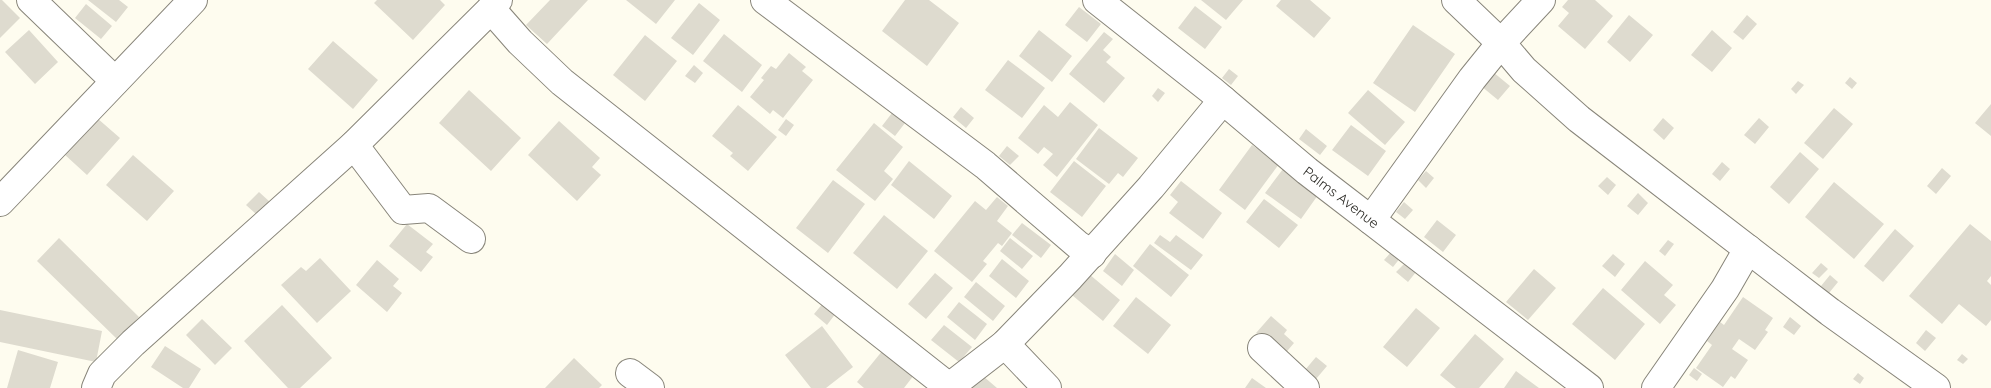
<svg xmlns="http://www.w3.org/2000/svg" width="1991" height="388" font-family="Quicksand,sans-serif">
  <rect width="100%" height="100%" fill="#fefcef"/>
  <!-- building -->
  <path fill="#dedbcf" d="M0 0H2L20 18 0 38Z
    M88 0H119L128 7 116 22Z
    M377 0H440L445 5 413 40 374 3Z
    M550 0H588L547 44 526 25Z
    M626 0H675L656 24Z
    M905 0H929L959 23 927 66 882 31Z
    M1201 0H1243L1226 20Z
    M1281 0H1310L1331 18 1314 38 1276 6Z
    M1568 0H1595L1613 16 1585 49 1558 26 1569 13 1562 7Z
    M699 3 720 20 693 55 671 38Z
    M86 4 112 26 101 39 75 18Z
    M1195 6 1222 27 1205 49 1178 28Z
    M1079 7 1101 24 1087 42 1065 25Z
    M1629 15 1653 35 1630 62 1607 42Z
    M1747 15 1757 24 1743 40 1733 32Z
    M1413 25 1455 54 1415 112 1373 83Z
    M29 30 58 62 35 84 5 52Z
    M1039 30 1072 56 1052 82 1019 56Z
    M1712 30 1732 48 1712 72 1691 55Z
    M1104 32 1113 39 1103 50 1111 57 1106 62 1125 78 1104 103 1069 74Z
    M724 34 762 65 742 92 703 61Z
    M645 35 677 61 645 101 613 75Z
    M333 41 378 80 353 109 308 69Z
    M789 53 806 67 802 71 813 80 783 118 773 110 770 114 750 97 764 80 761 78 771 66 776 69Z
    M1008 60 1045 88 1022 118 985 90Z
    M694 65 703 73 695 83 685 76Z
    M1229 69 1238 76 1231 85 1222 78Z
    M1493 72 1510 86 1498 100 1481 86Z
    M1850 77 1857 83 1852 89 1845 83Z
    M1798 81 1804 85 1796 94 1791 89Z
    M1158 88 1165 93 1158 102 1152 96Z
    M469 90 521 138 491 171 439 123Z
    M1368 90 1405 122 1385 145 1348 113Z
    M1070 102 1098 125 1057 177 1043 165 1053 154 1044 147 1038 154 1018 138 1044 105 1058 117Z
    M1991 104V136L1975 123Z
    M738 105 777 137 748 171 730 156 733 153 712 136Z
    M961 107 974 118 966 128 953 117Z
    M1834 108 1853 124 1823 159 1804 143Z
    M892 113 905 123 895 136 882 126Z
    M97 118 120 138 87 175 64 154Z
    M1663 118 1674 128 1664 140 1653 130Z
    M1759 118 1769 127 1755 144 1744 135Z
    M786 119 794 125 786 136 778 130Z
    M559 121 600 158 592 167 601 175 577 201 528 155Z
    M874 123 903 147 884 171 893 179 875 201 836 170Z
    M1351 125 1386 151 1368 176 1332 150Z
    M1099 128 1138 158 1123 177 1118 173 1109 184 1076 159Z
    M1306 129 1327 146 1320 155 1299 139Z
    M1252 145 1279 164 1245 210 1219 190Z
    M1007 146 1019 156 1010 165 999 156Z
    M1800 152 1819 169 1789 204 1770 187Z
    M133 155 174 191 147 221 106 185Z
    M909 161 952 196 934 219 891 185Z
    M1074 161 1106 186 1082 217 1050 192Z
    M1722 162 1730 169 1720 181 1712 174Z
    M1942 168 1951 176 1936 194 1927 186Z
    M1283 169 1318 195 1301 219 1265 193Z
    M1426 171 1434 178 1426 188 1418 180Z
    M1607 177 1616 185 1608 195 1598 186Z
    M833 180 865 204 828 253 796 228Z
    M1181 181 1222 213 1203 239 1169 213 1178 202 1170 195Z
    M1834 182 1884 224 1854 259 1805 217Z
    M259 192 270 202 257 215 246 205Z
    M1638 193 1648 203 1638 215 1627 206Z
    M997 197 1008 206 997 221 1012 233 1002 246 998 243 983 261 987 264 972 282 934 251 975 201 986 210Z
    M1264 199 1298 225 1279 248 1246 222Z
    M1404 202 1413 210 1405 219 1396 212Z
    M884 215 928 251 897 289 853 253Z
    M1437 220 1456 235 1443 252 1424 237Z
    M1022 223 1051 245 1041 258 1012 235Z
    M407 224 433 244 426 252 433 257 421 272 389 246Z
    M1970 224 1991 241V276L1987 281 1991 285V320L1986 326 1959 304 1942 324 1909 296Z
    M1895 229 1914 246 1883 282 1864 266Z
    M1160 235 1170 242 1176 235 1203 255 1191 270 1154 243Z
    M59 238 139 317 117 339 37 261Z
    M1010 238 1033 256 1022 269 1000 251Z
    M1668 240 1674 244 1665 256 1659 251Z
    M1150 244 1189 275 1171 297 1133 266Z
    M1393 250 1401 257 1393 267 1384 260Z
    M1115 254 1134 270 1122 286 1103 271Z
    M1613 254 1625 264 1615 277 1602 266Z
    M320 258 351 291 317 323 281 285 301 267 306 271Z
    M1002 259 1029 281 1016 298 989 276Z
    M377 260 399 279 393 286 402 293 387 312 356 285Z
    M1645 261 1673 285 1664 295 1676 305 1660 324 1621 290Z
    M1405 263 1416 272 1408 282 1396 272Z
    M1821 263 1828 269 1819 278 1812 273Z
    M1083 269 1120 300 1103 321 1066 290Z
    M1534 269 1556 288 1528 320 1506 302Z
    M935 273 953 288 926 319 908 304Z
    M1830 275 1838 282 1829 293 1821 286Z
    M976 282 1005 306 993 321 964 297Z
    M1603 288 1645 324 1615 360 1572 324Z
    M1136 297 1171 325 1148 354 1113 326Z
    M1743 297 1773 318 1765 330 1768 332 1755 350 1739 339 1732 349 1748 360 1735 379 1731 376 1723 387 1696 368 1712 345 1707 341 1720 322 1724 325Z
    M824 302 836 313 827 325 814 314Z
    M959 302 987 324 975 340 947 317Z
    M282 305 332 358 300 388H288L244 341Z
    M1416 308 1440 328 1407 367 1383 347Z
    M0 310 102 331 96 362 0 342Z
    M1271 316 1287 330 1284 334 1294 343 1283 356 1256 333Z
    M1790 317 1801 326 1794 335 1783 327Z
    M202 319 232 348 215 365 186 335Z
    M944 325 972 347 959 362 931 340Z
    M822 326 853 367 826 388H811L785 355Z
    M1926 330 1936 338 1925 351 1916 343Z
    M1475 334 1504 359 1479 388H1456L1440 375Z
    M165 346 201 369 189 388H183L151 367Z
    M18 350 58 362 50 388H7Z
    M883 350 914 375 904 388H864L857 382Z
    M1962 354 1968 359 1963 364 1957 360Z
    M1316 357 1327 366 1316 379 1305 370Z
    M574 358 602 385 599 388H545Z
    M1694 368 1702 374 1697 381 1689 375Z
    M1516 371 1539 388H1504Z
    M1858 373 1864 378 1860 384 1853 379Z
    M983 376 997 388H972Z
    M1252 378 1266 388H1245Z"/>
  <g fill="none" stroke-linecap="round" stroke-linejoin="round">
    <!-- minor casing -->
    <g stroke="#88857a" stroke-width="30">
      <g id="minor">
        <path d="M31 0 115 81"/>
        <path d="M765 0 985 165 1078 245 1092 254"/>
        <path id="s1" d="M1097 0 1211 90 1307 171 1589 388"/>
        <path d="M1456 0 1501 43 1524 70 1579 119 1830 312 1936 388"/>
        <path d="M491 9 520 42 562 82 949 387"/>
        <path d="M354 145 403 210 429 208 471 239"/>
        <path d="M0 202 193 0"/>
        <path d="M1371 220 1472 79 1501 43 1541 0"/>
        <path d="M1005 344 1047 388"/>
        <path d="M1262 348 1305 388"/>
        <path d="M630 373 650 388"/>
        <path d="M96 388 102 374 133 343 354 145 491 9 498 0"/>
        <path d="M948 388 1005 344 1070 277 1151 187 1223 100"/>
        <path d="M1656 388 1725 289 1748 249"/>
      </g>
    </g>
    <!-- minor -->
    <use href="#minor" stroke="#fff" stroke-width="28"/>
  </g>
  <g text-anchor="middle" stroke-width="5" stroke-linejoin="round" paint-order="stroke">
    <!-- street labels -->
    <g font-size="14" fill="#2b2a25" stroke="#fefcef">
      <text dy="5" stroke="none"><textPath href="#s1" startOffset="314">Palms Avenue</textPath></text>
    </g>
  </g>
</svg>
